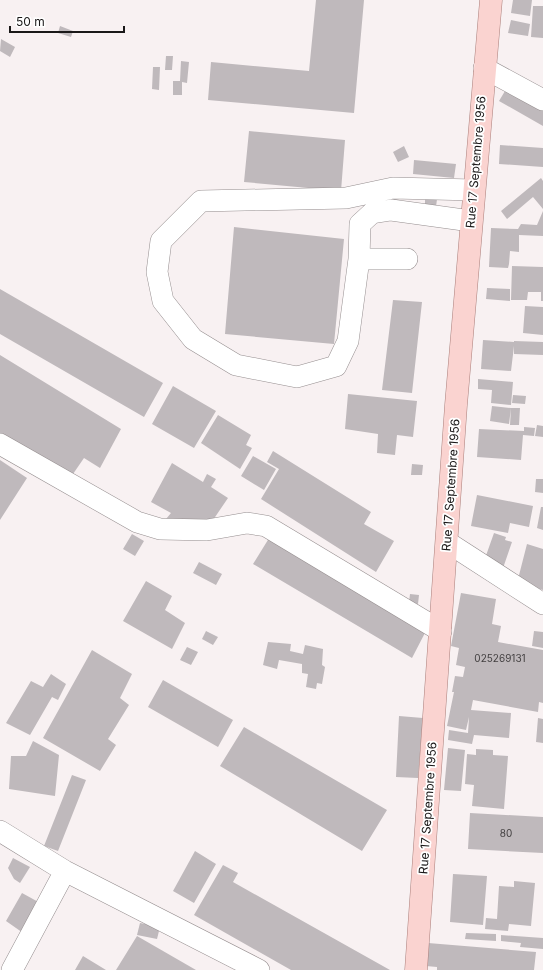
<svg xmlns="http://www.w3.org/2000/svg" width="543" height="970" font-family="Inter,sans-serif">
  <rect width="100%" height="100%" fill="#f8f1f2"/>
  <!-- building -->
  <path fill="#bfb9bc" d="M316 0H364L354 113 208 100 211 62 309 71Z
    M513 0H532L530 16 511 13Z
    M533 6H543V38L531 37Z
    M511 20 530 24 528 36 508 33Z
    M60 26 73 31 71 37 58 33Z
    M1 39 15 47 10 57 0 51Z
    M166 56H173L172 70H165Z
    M181 61 189 62 187 83 182 82V95H173V81H180Z
    M153 67H160L159 90 152 89Z
    M508 86 543 105V126L499 101Z
    M249 131 345 140 341 191 244 182Z
    M500 145 543 148V167L499 164Z
    M404 146 409 157 398 162 393 152Z
    M414 160 456 164 454 178 413 174Z
    M541 178 543 181V209L533 197 507 219 501 211Z
    M425 198 437 199 436 207 425 206Z
    M543 211V236L519 235V252L510 251 509 264 508 268 489 267 491 228 518 229 521 224 537 225Z
    M234 227 344 239 334 344 225 334Z
    M512 266 543 267V301H541V292H528L527 300H511Z
    M487 288 510 289V301L486 299Z
    M0 289 163 383 144 417 0 334Z
    M393 300 422 302 412 393 382 390Z
    M525 306 543 307V335L523 333Z
    M483 340 514 342V341L543 342V355L514 354V346L511 371 481 369Z
    M0 355 121 429 100 468 84 458 73 474 0 435Z
    M478 379 513 382 511 405 491 403 492 390 478 389Z
    M173 386 216 411 194 448 152 424Z
    M348 394 417 401 413 437 397 435 395 455 377 453 378 434 345 429Z
    M513 395 526 396 525 404 512 403Z
    M492 406 511 408 509 424 490 421Z
    M511 408H520L519 425H510Z
    M218 415 251 435 246 445 252 448 240 469 201 443Z
    M537 425 543 426V437L535 436Z
    M524 427 535 428 534 436 523 435 521 460 477 457 479 429 524 431Z
    M273 451 371 512 364 524 394 541 376 572 261 499 279 469 267 462Z
    M253 456 276 469 264 490 241 476Z
    M0 460 27 478 0 520Z
    M172 463 203 482 207 474 216 479 211 487 228 498 211 523 202 519 198 526 166 519 171 513 151 502Z
    M412 464 423 465 422 475H411Z
    M536 479H543V493L535 492Z
    M477 495 533 506 529 527 510 523 508 533 471 526Z
    M541 507H543V530L537 528Z
    M494 533 506 537 505 540 512 542 502 571 483 564Z
    M132 534 144 541 135 556 123 549Z
    M271 535 427 629 412 658 253 564Z
    M527 544 543 549V590L517 583Z
    M199 562 222 574 216 585 193 573Z
    M146 581 172 596 165 610 185 623 172 649 123 621Z
    M461 593 496 599 492 624 501 626 498 642 543 650V703L539 702 538 712 473 700 471 710 511 713 509 738 474 735 472 744 448 740 449 730 468 733 469 717 466 730 447 726 454 692H452L455 676 463 677 465 667 456 665 459 648 451 646Z
    M410 594 419 595 418 604 409 602Z
    M206 631 218 637 213 645 202 639Z
    M534 631 543 632V648L532 646Z
    M268 642 291 644 290 651 303 654 305 645 323 649 322 665 325 667 322 684 317 683 316 689 306 687 308 674 302 673V664L279 660 277 669 263 665Z
    M187 647 198 652 191 665 180 660Z
    M92 650 132 674 120 698 129 705 108 739 116 745 100 771 43 738Z
    M51 674 66 684 58 700 52 697 30 735 6 723 31 681 43 687Z
    M163 680 233 720 218 747 148 707Z
    M399 716 423 718 418 778 396 777Z
    M538 718 543 719V743L536 742Z
    M244 727 387 810 362 851 220 766Z
    M33 741 59 755 55 796 9 789 11 756H26Z
    M448 748 465 750 461 791 444 790Z
    M476 749 493 750V755L508 756 504 809 472 806 474 785 465 784 467 754 476 755Z
    M72 775 86 780 58 851 44 846Z
    M470 813 543 817V853L468 849Z
    M195 851 216 864 194 903 173 891Z
    M13 858 30 867 20 883 14 879 8 868Z
    M223 865 238 873 233 882 390 970H291L194 915Z
    M453 874 487 876 483 925 450 922Z
    M514 881 535 883 531 926 509 924 508 931 485 929 486 918 497 919 499 886 514 887Z
    M22 893 42 904 26 935 6 921Z
    M140 923 160 927 157 939 137 935Z
    M466 933 496 934V941L465 939Z
    M501 935 543 938V949L520 947 521 943 501 941Z
    M137 936 196 970H116Z
    M428 943 536 952 534 970H437V967L426 966Z
    M83 956 106 970H75Z"/>
  <g fill="none" stroke-linecap="round" stroke-linejoin="round">
    <!-- minor casing -->
    <g stroke="#958e8f" stroke-width="22">
      <path id="minor" d="M484 68 543 100
        M471 221 391 210 372 213 360 224 359 259 348 341 336 366 297 377 236 365 193 339 163 301 157 272 161 241 201 201 346 198 393 188 474 190
        M359 259H407
        M0 444 137 522 160 529 207 530 247 523 266 526 441 631
        M447 542 543 604
        M0 831 65 871 259 970
        M12 970 65 871"/>
    </g>
    <!-- major casing -->
    <g stroke="#aa7f7b" stroke-width="23">
      <path id="major" d="M416 970 456 405 491 0"/>
    </g>
    <!-- minor -->
    <use href="#minor" stroke="#fff" stroke-width="21"/>
    <!-- major -->
    <use href="#major" stroke="#fad3d0" stroke-width="22"/>
  </g>
  <g text-anchor="middle" stroke-width="3.5" stroke-linejoin="round" paint-order="stroke">
    <!-- number labels -->
    <g font-size="10" fill="#434041">
      <text x="500" y="662">025269131</text>
      <text x="506" y="837">80</text>
    </g>
    <!-- street labels -->
    <g font-size="12" fill="#1a1818" stroke="#fff">
      <text transform="translate(476 162) rotate(-85)" y="4">Rue 17 Septembre 1956</text>
      <text transform="translate(451 485) rotate(-86)" y="4">Rue 17 Septembre 1956</text>
      <text transform="translate(428 808) rotate(-86)" y="4">Rue 17 Septembre 1956</text>
    </g>
  </g>
  <!-- scale -->
  <path d="M10 26v6h114v-6" fill="none" stroke="#1a1818" stroke-width="2"/>
  <text x="16" y="26" font-size="12" fill="#1a1818" stroke="#ffffff" stroke-width="3" paint-order="stroke">50 m</text>
</svg>
